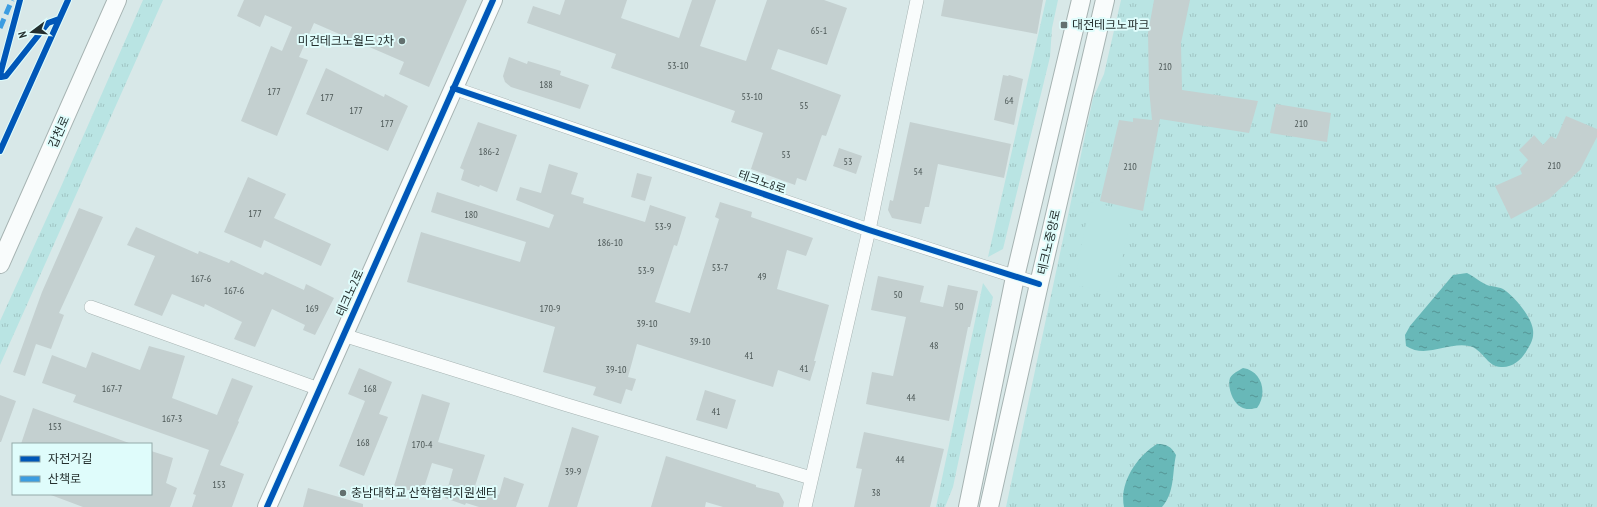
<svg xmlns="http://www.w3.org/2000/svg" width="1597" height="507" font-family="'PT Sans Narrow','Noto Sans KR',sans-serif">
  <defs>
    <pattern id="grass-tufts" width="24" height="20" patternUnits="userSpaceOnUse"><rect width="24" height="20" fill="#b9e4e3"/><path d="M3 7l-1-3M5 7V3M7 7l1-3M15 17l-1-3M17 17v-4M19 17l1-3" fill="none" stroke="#9fc4c3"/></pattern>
    <pattern id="water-ripples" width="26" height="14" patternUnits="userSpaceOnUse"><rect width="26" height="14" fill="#68b8b8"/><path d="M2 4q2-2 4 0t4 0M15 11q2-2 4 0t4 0" fill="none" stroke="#559696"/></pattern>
  </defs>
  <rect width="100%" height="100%" fill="#d8e8e8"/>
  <!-- grass -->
  <path fill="url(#grass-tufts)" d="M143 0H163L0 365V321L60 189Z
    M1046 0H1058L1052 28 1050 57 1003 249 988 257Z
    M1121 0H1597V507H1006L1093 98 1104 74Z
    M983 283 993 297 953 487 945 507H936Z"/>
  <!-- park -->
  <path fill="#b9e4e3" d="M1090 202 1132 211 1115 293 1074 285Z"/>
  <!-- water -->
  <path fill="url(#water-ripples)" d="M1467 273C1473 276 1479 281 1485 284 1490 287 1497 286 1503 289 1513 295 1532 317 1533 330 1534 338 1531 344 1527 350 1522 360 1512 368 1501 367 1487 367 1482 348 1469 346 1447 342 1426 359 1406 346L1405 335 1410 326 1453 275Z
    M1243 368C1262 371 1268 393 1257 408 1251 409 1246 410 1241 407 1233 403 1227 387 1230 378 1233 373 1238 371 1243 368Z
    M1157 444C1166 444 1171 446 1176 455 1172 473 1175 492 1162 507H1124C1119 483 1137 456 1157 444Z"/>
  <!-- building -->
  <path fill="#c4d0d0" d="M244 0H467L429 87 399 74 404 62 314 23 299 57 308 60 277 136 241 121 271 46 282 51 292 27 265 15 260 27 237 16Z
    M565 0H627L621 18 679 38 692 0H716L700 46 746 61 767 0H824L847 8 827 65 778 49 771 69 841 95 826 136 822 135 806 181 797 178 795 185 751 169 763 133 731 122 735 111 611 68 616 54 527 23 533 6 560 15Z
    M944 0H1043L1037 34 941 16Z
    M1154 0H1190L1181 43 1182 90 1258 101 1249 133 1160 119 1143 211 1100 201 1119 120 1133 122V118L1152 120 1149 89 1148 33Z
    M509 57 527 64 528 61 561 71 560 75 589 85 580 109 511 87 505 82 503 76Z
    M326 68 384 97 385 94 408 106 388 151 306 114Z
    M1003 75 1008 76 1009 75 1023 79 1014 125 994 120Z
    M1276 104 1331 113 1327 142 1270 133Z
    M1566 116 1597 129V137L1580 170 1549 199 1511 219 1495 186 1522 174 1520 169 1528 160 1519 150 1534 135 1543 145 1551 136 1556 139Z
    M478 122 517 135 497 192 480 185 479 187 461 180 464 170 460 168Z
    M910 122 1011 144 1004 178 938 164 929 207H925L921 224 892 218 888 210 890 200 893 201Z
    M839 148 862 156 856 174 833 166Z
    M549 164 578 173 571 194 584 198 583 203 645 222 650 205 686 217 677 246 674 245 655 302 690 313 719 219 715 217 720 202 752 212 751 217 813 238 806 256 787 250 777 289 829 305 814 361H816L810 381 778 370 773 387 637 344 628 377 636 379 632 391 626 389 621 404 593 395 596 387 543 372 555 327 407 282 421 232 520 262 526 242 431 212 437 192 549 228 554 215 516 200 520 187 541 193Z
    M637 173 652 177 645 201 631 197Z
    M248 177 286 194 274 218 331 244 321 266 264 240 261 248 224 232Z
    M79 208 103 217 59 313 64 315 51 349 36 344 25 376 13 372 42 292Z
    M136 227 198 254 199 251 229 263 231 260 263 275 265 272 304 290 306 284 334 298 315 335 303 330 305 325 272 309 255 347 234 339 242 322 205 304 204 307 172 294 162 316 134 305 155 256 127 245Z
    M878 276 924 286 920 302 943 307 948 285 978 291 970 327H968L949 421 866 404 872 372 893 376 906 317 871 310Z
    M149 346 185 356 172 398 217 415 232 378 253 386 238 421 239 422 220 465 244 474 232 507H192L196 495 193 494 209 450 73 402 76 395 42 383 52 355 86 368 92 352 140 370Z
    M359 368 392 382 379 414 388 417 364 476 339 466 365 401 348 394Z
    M705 390 736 400 727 429 696 420Z
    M422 394 450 403 438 442 485 455 475 486 499 495 504 477 524 484 516 507H479L466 503 465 505 445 498 453 469 432 463 422 494 394 486Z
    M0 395 16 401 1 442H0Z
    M33 408 129 443V444H21Z
    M572 427 599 436 577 507H548Z
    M864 432 944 449 930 507H854L862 469 856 468Z
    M151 451 173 458 166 483 177 488 170 507H83L51 495V494H151Z
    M666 456 756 485V487L779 493 784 502 783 507H723L706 502 705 507H651Z
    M308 488 363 504V507H303Z"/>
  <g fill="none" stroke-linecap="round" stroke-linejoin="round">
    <!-- street casing -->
    <g stroke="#a6b3b2" stroke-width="14">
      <path id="street" d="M453 88 869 230 1039 284
        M91 307 319 389
        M343 335 564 404 811 478
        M805 507 869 230 917 0"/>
    </g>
    <!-- secondary casing -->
    <g stroke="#a6b3b2" stroke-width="20">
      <path id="secondary" d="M0 264 117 0
        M267 507 493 0
        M968 507 1015 277 1081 0
        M989 507 1039 284 1105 0"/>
    </g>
    <!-- street -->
    <use href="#street" stroke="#f9fcfc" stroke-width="13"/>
    <!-- secondary -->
    <use href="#secondary" stroke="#f9fcfc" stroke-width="18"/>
    <!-- quiet -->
    <path stroke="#3c9de1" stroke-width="5" stroke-dasharray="10 5" stroke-linecap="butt" d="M0 28 12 0"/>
    <!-- cycleway casing -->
    <g stroke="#dffcfb" stroke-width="8">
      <path id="cycleway" d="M0 75 1 77 6 76 48 23 59 19
        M0 75 20 0
        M453 88 869 230 1039 284
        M0 151 68 0
        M267 507 493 0"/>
    </g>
    <!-- cycleway -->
    <use href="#cycleway" stroke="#0057b8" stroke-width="6"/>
  </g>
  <!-- markers -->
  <g fill="#63706f" stroke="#dffcfb" stroke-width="1.5">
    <rect x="1060" y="21" width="8" height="8" rx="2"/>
    <circle cx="402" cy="41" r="4"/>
    <circle cx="343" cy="493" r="4"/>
  </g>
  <g text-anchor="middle" stroke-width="4" stroke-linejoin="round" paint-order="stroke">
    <!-- number labels -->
    <g font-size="10" fill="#4c5756">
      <text x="819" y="34">65-1</text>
      <text x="678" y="69">53-10</text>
      <text x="1165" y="70">210</text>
      <text x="546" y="88">188</text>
      <text x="274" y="95">177</text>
      <text x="752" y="100">53-10</text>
      <text x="327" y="101">177</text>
      <text x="1009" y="104">64</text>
      <text x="804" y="109">55</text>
      <text x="356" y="114">177</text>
      <text x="387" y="127">177</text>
      <text x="1301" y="127">210</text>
      <text x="489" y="155">186-2</text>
      <text x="786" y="158">53</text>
      <text x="848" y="165">53</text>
      <text x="1554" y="169">210</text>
      <text x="1130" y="170">210</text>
      <text x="918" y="175">54</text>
      <text x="255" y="217">177</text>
      <text x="471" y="218">180</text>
      <text x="663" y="230">53-9</text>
      <text x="610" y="246">186-10</text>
      <text x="720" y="271">53-7</text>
      <text x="646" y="274">53-9</text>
      <text x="762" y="280">49</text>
      <text x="201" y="282">167-6</text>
      <text x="234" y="294">167-6</text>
      <text x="898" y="298">50</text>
      <text x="959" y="310">50</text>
      <text x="312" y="312">169</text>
      <text x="550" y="312">170-9</text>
      <text x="647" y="327">39-10</text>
      <text x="700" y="345">39-10</text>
      <text x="934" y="349">48</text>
      <text x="749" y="359">41</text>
      <text x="804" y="372">41</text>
      <text x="616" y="373">39-10</text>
      <text x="112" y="392">167-7</text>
      <text x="370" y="392">168</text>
      <text x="911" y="401">44</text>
      <text x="716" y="415">41</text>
      <text x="172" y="422">167-3</text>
      <text x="55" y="430">153</text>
      <text x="363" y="446">168</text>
      <text x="422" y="448">170-4</text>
      <text x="900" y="463">44</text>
      <text x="573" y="475">39-9</text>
      <text x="219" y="488">153</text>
      <text x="876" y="496">38</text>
    </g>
    <!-- poi labels -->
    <g font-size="12" fill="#242f2e" stroke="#dffcfb" text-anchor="start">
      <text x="1072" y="29">대전테크노파크</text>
      <text x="394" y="45" text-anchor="end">미건테크노월드 2차</text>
      <text x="351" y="497">충남대학교 산학협력지원센터</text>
    </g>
    <!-- street labels -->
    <g font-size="12" fill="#242f2e" stroke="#dffcfb">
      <text transform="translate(59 132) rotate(-66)" y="4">갑천로</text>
      <text transform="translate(762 182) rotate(19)" y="4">테크노8로</text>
      <text transform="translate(1049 242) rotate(-77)" y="4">테크노중앙로</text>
      <text transform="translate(350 293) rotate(-66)" y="4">테크노2로</text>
    </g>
  </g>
  <!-- legend -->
  <rect x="12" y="443" width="140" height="52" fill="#dffcfb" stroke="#94aaa9"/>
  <rect x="20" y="456" width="20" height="6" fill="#0057b8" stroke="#94aaa9"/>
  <text x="48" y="463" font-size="12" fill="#242f2e">자전거길</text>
  <rect x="20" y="476" width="20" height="6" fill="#3c9de1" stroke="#94aaa9"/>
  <text x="48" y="483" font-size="12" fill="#242f2e">산책로</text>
  <!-- north arrow -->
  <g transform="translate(32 32) rotate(254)" stroke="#dffcfb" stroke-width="3" paint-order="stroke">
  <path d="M0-3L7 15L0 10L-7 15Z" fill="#242f2e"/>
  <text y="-6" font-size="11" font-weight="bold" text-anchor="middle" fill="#242f2e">N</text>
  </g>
</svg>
